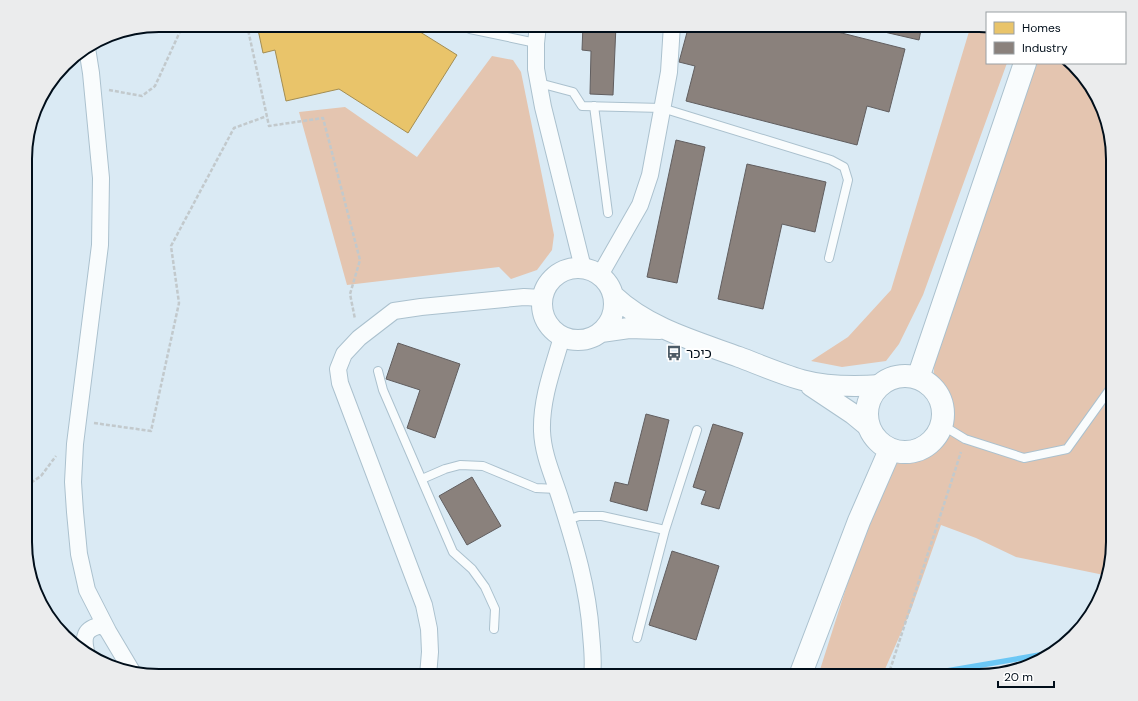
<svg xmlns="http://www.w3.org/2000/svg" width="1138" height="701" font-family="'DM Sans','Noto Sans Hebrew',sans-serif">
  <rect width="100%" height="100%" fill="#daeaf4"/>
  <!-- green -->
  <path fill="#e4c5b0" d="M971 25 987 26V63H1007L923 295 899 344 886 361 842 367 811 361 848 337 891 290Z
    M492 56 513 60 521 72 554 235 552 250 537 270 511 279 499 267 347 285 299 112 345 107 417 157Z
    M1036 63H1068L1095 92 1113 150V308L1109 319 1113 320V550L1104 575 1016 557 976 538 941 525 911 610 882 676H818L875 497 905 450 930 435 935 353 1016 115Z"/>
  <!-- homes -->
  <path fill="#e9c46a" stroke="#a38d52" d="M257 25H409L457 55 408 133 339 89 286 101 275 50 263 53Z"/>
  <!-- industry -->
  <path fill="#8a817c" stroke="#615e5f" d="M583 25H616L613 95 590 94 591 51 582 50Z
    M689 25H810L905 49 889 112 867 106 857 145 686 101 695 66 679 62Z
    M854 25H922L919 40Z
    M676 140 705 147 677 283 647 277Z
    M747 164 826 182 815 232 782 224 763 309 718 299Z
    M398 343 460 364 435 438 407 428 420 390 386 379Z
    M646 414 669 420 647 511 610 501 615 482 628 485Z
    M713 424 743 433 719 509 701 504 706 491 693 487Z
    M472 477 501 526 467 545 439 496Z
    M672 551 719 566 696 640 649 625Z"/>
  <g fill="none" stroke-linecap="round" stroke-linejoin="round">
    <!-- stream -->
    <path stroke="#6bc7f5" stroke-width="5.5" d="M902 676 923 675 1051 653"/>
    <!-- service casing -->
    <g stroke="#abc1ce" stroke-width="10">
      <path id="service" d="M461 25 470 29 536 43
        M539 83 573 92 582 106 662 108 831 160 844 167 848 180 829 258
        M594 106 608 213
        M378 371 383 390 453 552 472 569 485 587 495 609 494 629
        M942 425 965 439 1024 458 1067 449 1110 389 1113 380
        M422 479 445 469 460 465 483 466 536 488 557 489
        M567 520 579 516H602L665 530
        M637 638 665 530 697 430"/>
    </g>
    <!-- minor casing -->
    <g stroke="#abc1ce" stroke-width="18">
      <path id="minor" d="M538 25 536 43V69L543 107 583 268
        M87 48 91 73 101 178 100 245 75 444 73 482 75 512 79 554 87 590 108 631
        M600 275 640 205 650 175 669 72 672 25
        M562 337C553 368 541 399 542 431 543 456 554 478 561 501 575 545 588 588 591 634 592 648 594 662 592 676
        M87 655C82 637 84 628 103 625L108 631 133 673
        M428 676 430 652 429 629 424 605 340 383 338 369 344 354 359 338 394 311 421 307 524 297 542 298"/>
    </g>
    <!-- tertiary casing -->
    <g stroke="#abc1ce" stroke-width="22">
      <path id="tertiary" d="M542 304a36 36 0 1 1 72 0a36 36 0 1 1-72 0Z
        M614 296C648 328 695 341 739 357 760 365 781 374 802 380 828 387 854 387 881 385
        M601 332 629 328 660 329
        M811 386 853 414 870 428"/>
    </g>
    <!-- secondary casing -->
    <g stroke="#abc1ce" stroke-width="24">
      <path id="secondary" d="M867 414a38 38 0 1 1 76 0a38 38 0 1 1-76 0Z
        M918 378 1025 63
        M800 676 859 521 890 450"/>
    </g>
    <!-- path -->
    <path stroke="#c2c9cc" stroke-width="2.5" stroke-dasharray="4 2" stroke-linecap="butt" d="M247 25 269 126 323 118 360 260 350 294 355 319
      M109 90 142 96 155 86 183 25
      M94 423 151 431 179 303 171 246 234 128 267 116
      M26 486 41 476 56 456
      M888 676 961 452"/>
    <!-- service -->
    <use href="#service" stroke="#f9fcfd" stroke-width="8"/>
    <!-- minor -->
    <use href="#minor" stroke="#f9fcfd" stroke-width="16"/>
    <!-- tertiary -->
    <use href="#tertiary" stroke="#f9fcfd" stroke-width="20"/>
    <!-- secondary -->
    <use href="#secondary" stroke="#f9fcfd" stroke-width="22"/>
  </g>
  <!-- icons -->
  <defs>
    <g id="bus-bare" transform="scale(1.2)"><path d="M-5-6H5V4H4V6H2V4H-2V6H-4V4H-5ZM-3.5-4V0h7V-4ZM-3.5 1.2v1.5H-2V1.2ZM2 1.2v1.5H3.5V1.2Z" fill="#4c5b66" stroke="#fff" stroke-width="2.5" paint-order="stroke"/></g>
  </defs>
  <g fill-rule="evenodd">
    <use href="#bus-bare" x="674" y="353"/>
  </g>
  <g text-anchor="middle" stroke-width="4" stroke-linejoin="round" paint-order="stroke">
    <!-- poi labels -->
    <g font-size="14" fill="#000e1a" stroke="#fff" text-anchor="start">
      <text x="686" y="358">כיכר</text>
    </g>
  </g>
  <!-- crop -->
  <path d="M0 0H1138V701H0ZM159 32H979A127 127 0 0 1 1106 159V542A127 127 0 0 1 979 669H159A127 127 0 0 1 32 542V159A127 127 0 0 1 159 32Z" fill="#ebeced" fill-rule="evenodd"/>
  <path fill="none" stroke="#000e1a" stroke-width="2" d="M159 32H979A127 127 0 0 1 1106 159V542A127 127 0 0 1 979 669H159A127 127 0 0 1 32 542V159A127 127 0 0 1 159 32Z"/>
  <!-- legend -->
  <rect x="986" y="12" width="140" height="52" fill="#ffffff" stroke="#999fa3"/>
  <rect x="994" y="22" width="20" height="12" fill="#e9c46a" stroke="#999fa3"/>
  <text x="1022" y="32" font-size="12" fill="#000e1a">Homes</text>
  <rect x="994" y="42" width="20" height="12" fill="#8a817c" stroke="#999fa3"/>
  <text x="1022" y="52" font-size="12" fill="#000e1a">Industry</text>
  <!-- scale -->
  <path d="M998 681v6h56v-6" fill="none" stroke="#000e1a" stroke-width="2"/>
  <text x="1004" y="681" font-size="12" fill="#000e1a" stroke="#ffffff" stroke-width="3" paint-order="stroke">20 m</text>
</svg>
